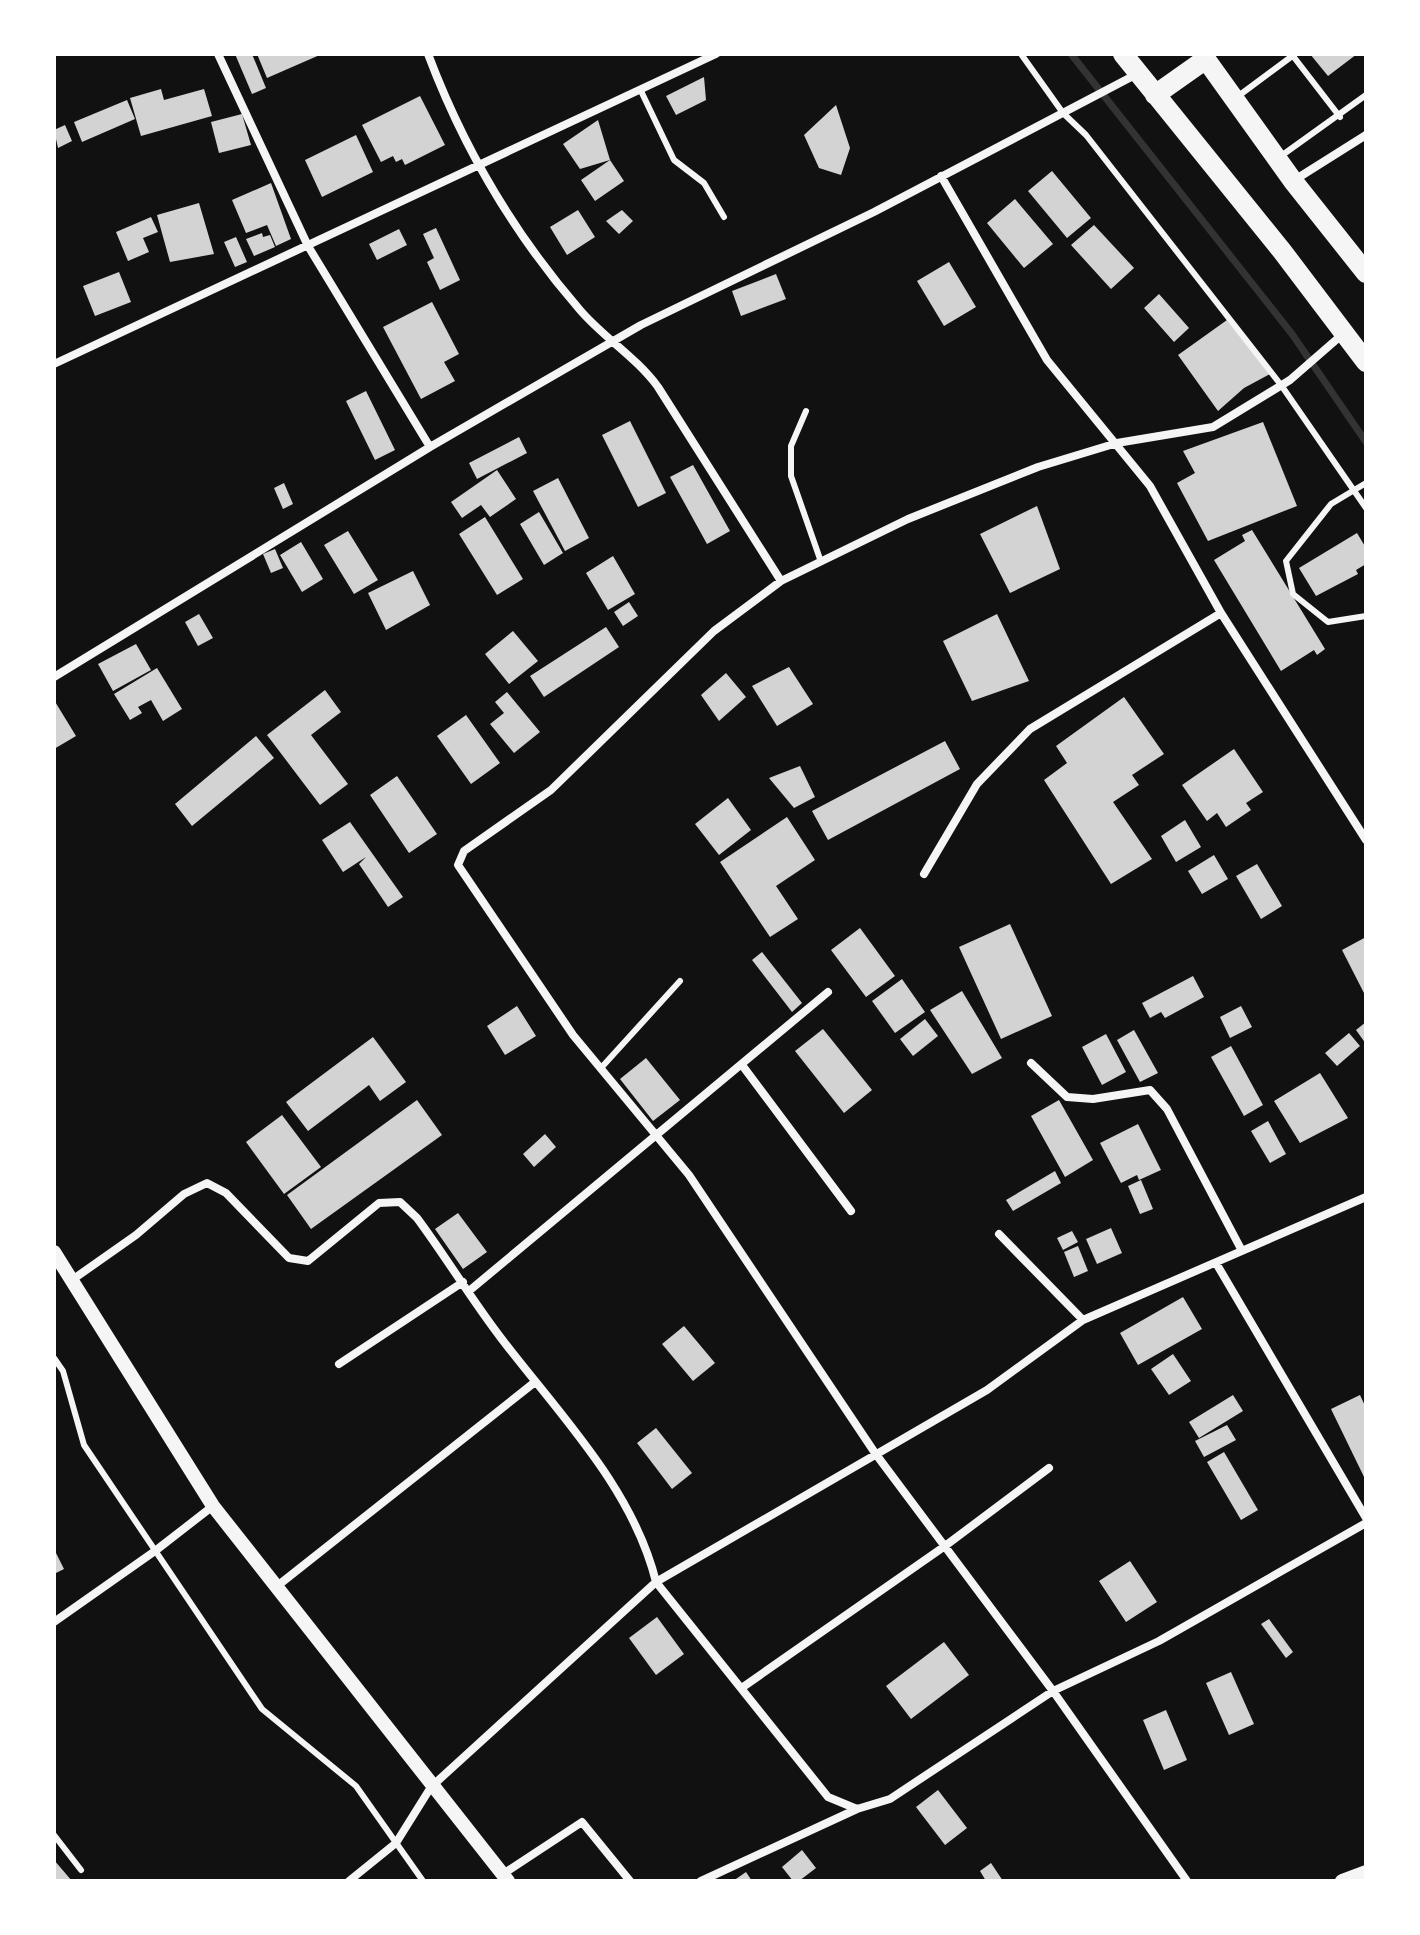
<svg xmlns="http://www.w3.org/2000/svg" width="1420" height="1935" font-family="Bitter,serif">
  <rect width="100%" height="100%" fill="#111"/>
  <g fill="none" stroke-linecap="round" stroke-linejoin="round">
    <!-- stream -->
    <path stroke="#333" stroke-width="7" d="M1071 54 1292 334 1366 442"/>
  </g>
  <!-- building -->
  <path fill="#d3d3d3" d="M235 54H252L266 88 252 94Z
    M257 54H322L267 78Z
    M1310 54H1357L1328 76Z
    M704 77 706 100 676 115 666 96Z
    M161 89 164 100 204 89 212 116 141 136 130 98Z
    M420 96 445 145 405 165 402 159 396 162 393 156 381 162 362 125Z
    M127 100 135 119 82 142 74 122Z
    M836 105 850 148 841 175 819 168 804 135Z
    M242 114 251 145 219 153 211 122Z
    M598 120 610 160 580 169 563 144Z
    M65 125 72 141 58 148 54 130Z
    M356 135 373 172 322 197 305 160Z
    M610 160 624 181 595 201 581 180Z
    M1052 171 1091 218 1067 238 1028 191Z
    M271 183 291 239 276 246 267 225 246 233 232 200Z
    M1015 199 1053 244 1024 268 987 223Z
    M199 203 214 254 170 262 157 215Z
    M578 210 595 237 567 255 550 227Z
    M622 210 633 221 619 234 606 221Z
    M151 217 158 232 143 238 149 252 128 261 116 232Z
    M1094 225 1134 268 1111 289 1071 245Z
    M436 228 460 280 440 290 427 262 434 258 423 234Z
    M399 229 407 245 377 260 369 244Z
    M262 233 263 237 270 235 275 247 254 256 246 239Z
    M236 237 247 262 235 267 224 242Z
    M949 262 976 307 944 326 917 281Z
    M119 272 131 302 95 316 83 286Z
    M776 274 786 299 741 316 732 291Z
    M1159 294 1189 328 1174 342 1144 308Z
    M432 302 459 354 444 362 455 381 421 399 383 327Z
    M1227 320 1270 374 1244 388 1218 411 1178 355Z
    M366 391 395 450 375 460 346 401Z
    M630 421 666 493 638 507 602 435Z
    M1263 422 1297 506 1208 541 1177 483 1195 473 1183 451Z
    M519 437 527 453 477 479 469 463Z
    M693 465 730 531 707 544 670 477Z
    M497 470 516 499 490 517 481 505 462 518 451 502Z
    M558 478 589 538 565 551 533 491Z
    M284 483 293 504 283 509 274 488Z
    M1037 506 1060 569 1010 593 980 534Z
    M539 512 563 553 544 565 520 524Z
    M485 517 523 579 497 595 459 534Z
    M1252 530 1325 649 1317 655 1314 650 1281 671 1214 560 1245 541 1242 535Z
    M348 531 378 580 354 594 324 545Z
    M1357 533 1366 548V564L1356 570 1358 574 1316 596 1299 568Z
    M301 542 323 579 302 592 280 555Z
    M275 549 283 568 271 573 263 554Z
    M613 556 635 594 608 610 586 573Z
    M413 571 430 605 386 630 368 593Z
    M629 602 638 616 623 626 614 612Z
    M199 614 213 638 198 646 185 622Z
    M997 614 1029 681 972 701 943 641Z
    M606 627 619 647 544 697 530 676Z
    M513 631 538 661 509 684 485 654Z
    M136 644 151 670 113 691 98 664Z
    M789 667 813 704 777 726 752 686Z
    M157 668 182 709 163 721 151 700 138 707 142 713 130 720 114 694Z
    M726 673 746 697 719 721 701 695Z
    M325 690 341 712 311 735 348 784 320 805 267 735Z
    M507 692 540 732 514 753 490 724 504 713 495 702Z
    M1124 697 1164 754 1132 775 1139 785 1113 802 1152 859 1111 884 1044 780 1067 763 1056 746Z
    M54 700 76 736 54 749Z
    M466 715 500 763 471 784 437 736Z
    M256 736 274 758 192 826 175 804Z
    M945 741 960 769 828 840 812 811Z
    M1234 749 1263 792 1246 803 1251 810 1226 827 1217 813 1207 821 1182 785Z
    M800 766 815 797 794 808 769 778Z
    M397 776 437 834 409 853 370 795Z
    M728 798 751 830 719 855 695 824Z
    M787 817 815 860 776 886 798 919 770 937 720 862Z
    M1185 820 1201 847 1176 862 1161 836Z
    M350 822 403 897 388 907 359 864 366 857 343 872 322 840Z
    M1214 855 1228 879 1202 894 1188 871Z
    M1257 864 1282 906 1261 919 1236 876Z
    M1010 924 1052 1016 1001 1039 959 947Z
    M860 928 895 976 866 997 831 950Z
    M1366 937V997L1342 950Z
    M762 952 802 1003 792 1012 752 960Z
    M1193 976 1204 997 1165 1018 1161 1012 1150 1018 1142 1003Z
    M902 979 925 1012 895 1033 872 1001Z
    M962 991 1002 1058 972 1074 930 1010Z
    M517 1006 536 1036 505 1055 487 1026Z
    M1241 1006 1252 1027 1230 1038 1220 1017Z
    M925 1019 938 1036 913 1056 900 1039Z
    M1366 1022V1044L1356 1030Z
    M823 1029 872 1090 844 1113 795 1051Z
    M1134 1030 1158 1073 1140 1082 1117 1040Z
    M1349 1033 1360 1046 1337 1066 1325 1053Z
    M1106 1034 1126 1072 1102 1085 1082 1047Z
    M373 1037 406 1082 380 1101 369 1085 308 1131 286 1102Z
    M1231 1046 1263 1105 1244 1116 1211 1057Z
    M646 1058 680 1100 653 1121 620 1079Z
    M1320 1073 1348 1118 1300 1143 1274 1101Z
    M417 1100 442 1135 311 1229 287 1195Z
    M1059 1100 1093 1160 1065 1177 1031 1116Z
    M282 1115 321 1167 284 1194 246 1142Z
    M1268 1121 1286 1154 1270 1163 1251 1131Z
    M1138 1124 1161 1170 1139 1180 1137 1175 1121 1183 1100 1143Z
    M545 1134 556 1147 534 1167 523 1154Z
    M1055 1171 1061 1183 1013 1211 1006 1200Z
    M1141 1180 1153 1209 1140 1214 1128 1186Z
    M458 1213 487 1252 463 1269 435 1229Z
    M1111 1228 1122 1253 1097 1264 1086 1239Z
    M1072 1231 1078 1242 1063 1250 1057 1238Z
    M1078 1246 1088 1271 1074 1277 1064 1252Z
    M1183 1297 1202 1329 1138 1365 1120 1333Z
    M684 1326 715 1363 693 1381 662 1344Z
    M1173 1354 1191 1381 1169 1395 1151 1369Z
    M1233 1395 1243 1411 1199 1438 1189 1422Z
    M1360 1395 1366 1408V1481L1331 1409Z
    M1227 1425 1236 1440 1204 1457 1195 1441Z
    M656 1428 692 1473 672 1489 637 1443Z
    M1224 1452 1258 1510 1241 1520 1207 1462Z
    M54 1549 64 1569 54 1574Z
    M1130 1561 1157 1602 1126 1622 1099 1581Z
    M657 1617 684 1654 656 1675 629 1638Z
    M1269 1619 1293 1652 1286 1658 1261 1624Z
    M944 1642 969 1675 911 1719 886 1686Z
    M1231 1672 1254 1724 1229 1735 1206 1683Z
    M1166 1710 1187 1760 1164 1770 1143 1720Z
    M938 1790 967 1828 945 1845 916 1807Z
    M802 1850 816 1868 799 1881H793L782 1867Z
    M54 1860 72 1881H54Z
    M991 1863 1003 1881H986L980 1871Z
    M746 1872 752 1881H733Z"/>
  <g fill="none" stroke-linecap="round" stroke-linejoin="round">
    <!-- service -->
    <path stroke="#f5f5f5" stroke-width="6" d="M1021 54 1063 113 1086 135 1281 385 1366 508
      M1293 56 1340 117
      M641 91 674 160 704 183 724 217
      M1237 97 1295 54
      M1281 156 1366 95
      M806 411 791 446V476L820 559
      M1366 483 1331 504 1286 561 1293 594 1328 622 1366 616
      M601 1068 680 981
      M54 1358 63 1371 84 1445 262 1709 356 1786 423 1881
      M54 1835 81 1870"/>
    <!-- minor -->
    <path stroke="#f5f5f5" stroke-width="8" d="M218 54 308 246 430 447
      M428 54C463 147 514 234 580 310 604 338 636 357 658 387L781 581
      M941 176 1047 360 1150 486 1221 613 1366 840
      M1293 181 1366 135
      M54 364 716 54
      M54 677 430 447 641 325 874 212 1137 74
      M924 874 977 784 1030 729 1221 613
      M1031 1063 1067 1097 1093 1099 1150 1090 1167 1109 1241 1249
      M742 1065 851 1211
      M999 1234 1083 1320
      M1216 1263 1366 1518
      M72 1280 136 1235 184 1194 207 1183 226 1193 289 1258 308 1261 379 1203 400 1202 417 1218C446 1257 471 1299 501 1338 558 1413 633 1488 656 1582L828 1797 857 1809 890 1799 1053 1691 1159 1641 1366 1523
      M469 1291 828 992
      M339 1364 463 1282
      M276 1587 535 1382
      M54 1622 155 1551 213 1506
      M743 1687 945 1546 1049 1468
      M503 1874 582 1822 630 1881
      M349 1881 396 1843 431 1787 656 1582 987 1390 1083 1320 1366 1197
      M701 1881 857 1809
      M1187 1881 1053 1691 875 1453 689 1175 573 1035 458 865 464 851 551 790 714 631 781 581 908 519 1038 467 1117 443 1213 427 1290 380 1344 333"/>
    <!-- tertiary -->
    <path stroke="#f5f5f5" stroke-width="14" d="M54 1252 213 1506 508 1881
      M1342 1881 1366 1872"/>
    <!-- trunk -->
    <path stroke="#f5f5f5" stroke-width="20" d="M1123 54 1282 251 1366 362
      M1202 54 1293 181 1366 273
      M1155 95 1206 59"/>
  </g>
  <!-- border -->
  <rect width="1420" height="1935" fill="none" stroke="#ffffff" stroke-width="112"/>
</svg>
